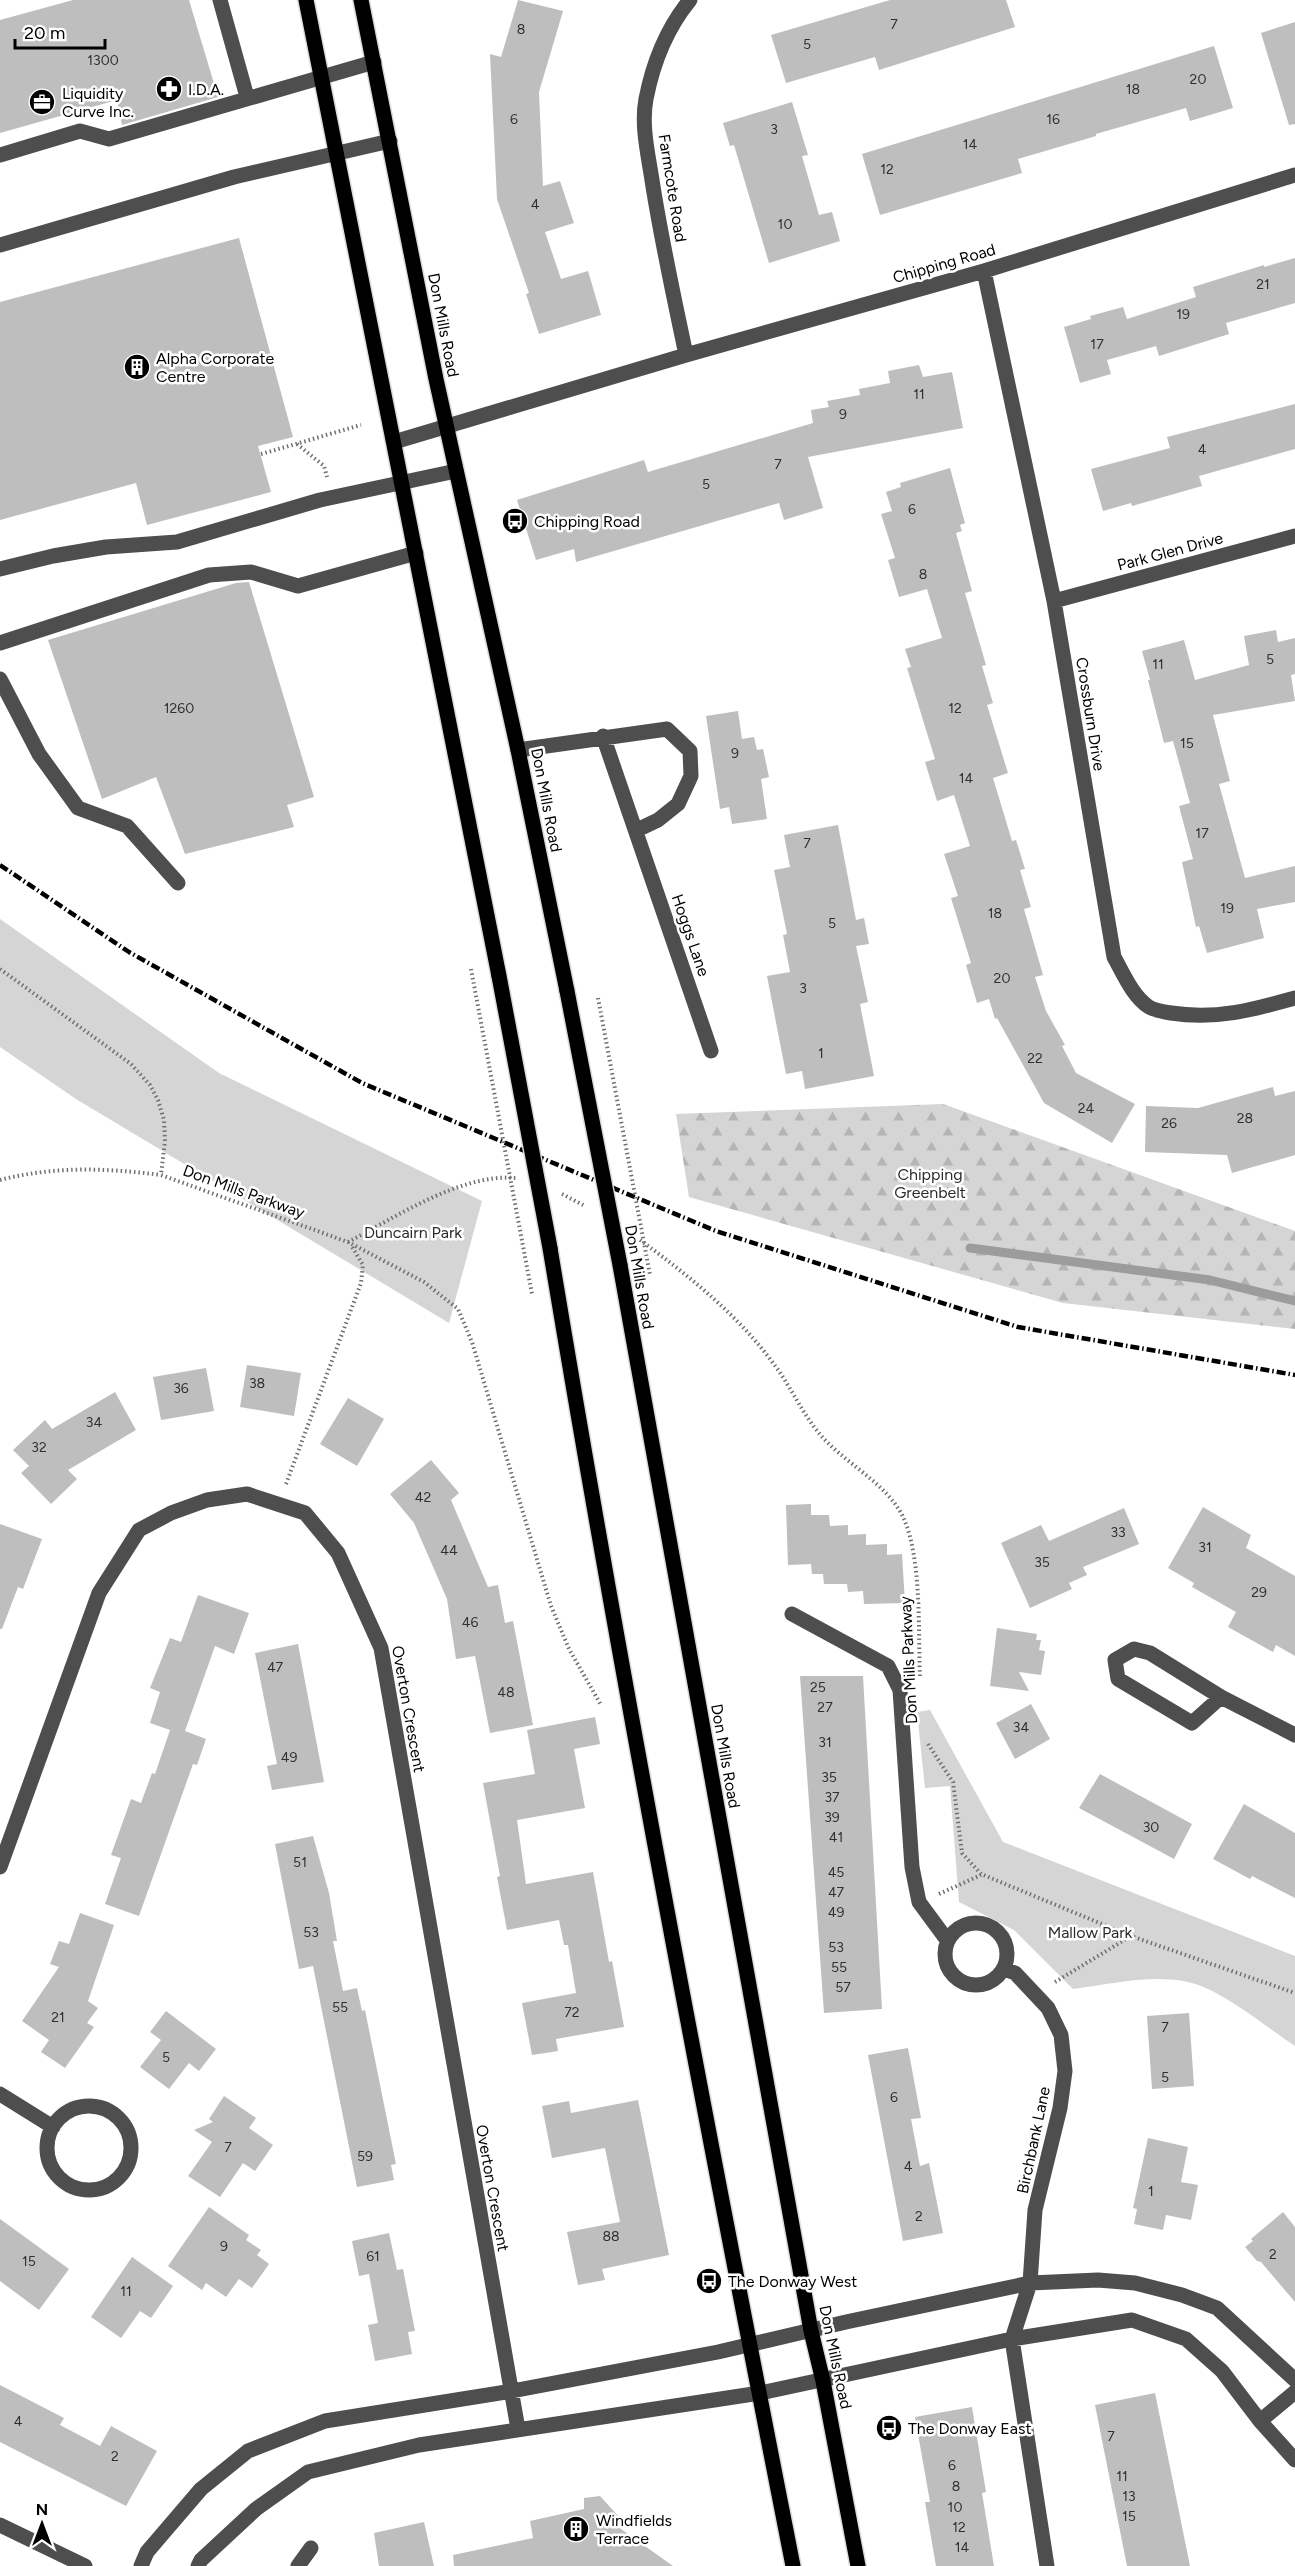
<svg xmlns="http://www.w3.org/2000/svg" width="1295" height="2566" font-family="Figtree,sans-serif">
  <defs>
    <pattern id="forest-firs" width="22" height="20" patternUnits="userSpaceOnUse" patternTransform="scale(1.5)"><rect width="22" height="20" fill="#d5d5d5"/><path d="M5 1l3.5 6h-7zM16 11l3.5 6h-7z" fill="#b5b5b5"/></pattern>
  </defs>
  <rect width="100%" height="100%" fill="#fff"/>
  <!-- green -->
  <path fill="#d5d5d5" d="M0 919 219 1073 482 1201 449 1323 76 1099 0 1047Z
    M930 1710 1003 1842 1295 1956V2046C1266 2027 1221 1989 1188 1982 1151 1974 1111 1984 1073 1989L1014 1930 959 1902 950 1786 925 1788 917 1712Z"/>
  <!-- forest -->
  <path fill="url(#forest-firs)" d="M943 1104 1295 1231V1329L1063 1303 689 1197 676 1114Z"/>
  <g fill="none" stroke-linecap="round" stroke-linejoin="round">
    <!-- stream -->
    <path stroke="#9c9c9c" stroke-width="9" d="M970 1248 1210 1280 1295 1301"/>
  </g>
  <!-- building -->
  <path fill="#bebebe" d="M73 0H189L218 97 122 125 117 100 0 133V20Z
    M518 0 563 11 539 92 543 186 560 181 574 223 545 232 561 279 588 271 601 315 539 334 526 294 529 293 497 199 490 54 501 57Z
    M890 0H1006L1015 27 879 70 875 57 786 83 771 35Z
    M1295 22V124L1289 125 1261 33Z
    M1214 46 1233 108 1190 121 1186 108 1096 134V136L1018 159 1022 173 880 215 862 154Z
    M792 102 808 155 802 156 819 215 832 212 840 241 769 263 734 145 730 146 723 123Z
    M239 238 293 437 258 446 271 492 147 525 136 483 0 520V302Z
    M1295 258V303L1226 323 1229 334 1159 356 1156 346 1107 360 1111 374 1080 383 1064 327 1091 319 1090 316 1123 307 1127 319 1196 297 1193 287 1264 265V267Z
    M919 365 923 377 952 372 963 428 808 457 823 508 784 520 779 503 576 562 574 549 536 560 517 500 644 460 648 472 813 423 811 410 829 407 827 401 860 395 859 389 890 383 888 371Z
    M1295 404V449L1199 476 1202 486 1132 506 1131 503 1103 511 1091 469 1170 448 1167 437Z
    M950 468 965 523 960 525 962 531 956 533 972 591 965 593 986 665 982 666 993 703 987 705 1008 773 993 778 1012 841 1016 840 1025 869 1020 870 1031 907 1024 909 1043 975 1035 977 1046 1011 1065 1045 1062 1046 1076 1073 1135 1104 1112 1143 1044 1103 997 1018 995 1019 989 999 977 1003 966 965 971 963 951 898 958 896 944 854 970 846 954 795 937 801 925 762 935 759 907 668 911 667 905 649 942 638 927 589 899 597 888 560 895 558 881 514 892 511 886 492 901 487 900 483Z
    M249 582 314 797 287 805 294 827 185 854 156 777 102 799 48 640 236 583Z
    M1276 630 1278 642 1295 638V674L1291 675 1295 701 1213 715 1230 781 1219 784 1245 878 1295 866V902L1257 909 1264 938 1207 953 1199 926 1196 927 1182 862 1193 859 1179 806 1190 803 1173 741 1164 743 1148 680H1150L1142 651 1184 640 1195 680 1249 665 1244 636Z
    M738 711 742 739 754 737 757 750 763 749 769 777 761 779 767 819 732 824 729 807 720 809 706 716Z
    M838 825 856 920 864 918 869 944 856 946 868 1002 860 1004 874 1076 805 1089 802 1071 786 1074 767 976 790 972 783 935 787 934 774 870 790 867 784 835Z
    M1273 1087 1275 1096 1295 1091V1155L1232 1173 1227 1155 1145 1152 1146 1106 1198 1108Z
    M247 1365 301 1373 294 1416 240 1407Z
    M206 1368 214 1411 161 1420 153 1377Z
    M115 1392 136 1430 68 1470 77 1479 51 1504 21 1473 29 1466 13 1450 45 1420 52 1429Z
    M348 1398 384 1419 357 1466 320 1444Z
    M431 1460 459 1493 451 1500 488 1587 498 1585 505 1623 513 1621 533 1725 490 1733 475 1656 456 1659 447 1599 414 1523 390 1494Z
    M811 1504V1515H829L830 1526 848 1525V1535L866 1534V1545L887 1544V1555L902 1554 905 1603 864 1604 863 1591 848 1592 847 1584H824L823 1574H812L811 1564 788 1565 786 1505Z
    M1203 1507 1251 1535 1246 1548 1295 1576V1656L1276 1645 1273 1652 1228 1627 1236 1612 1192 1587 1194 1583 1168 1568Z
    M1124 1508 1139 1544 1083 1567 1087 1575 1069 1583 1072 1589 1030 1608 1001 1543 1041 1525 1049 1541Z
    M0 1524 42 1539 23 1589 18 1587 2 1629H0Z
    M198 1595 249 1613 234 1654 215 1646 185 1731 206 1739 197 1765 193 1764 139 1916 105 1904 121 1858 111 1855 131 1799 141 1803 152 1773 155 1774 170 1730 150 1723 160 1692 150 1688 170 1638 181 1642Z
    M997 1628 1037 1634 1036 1640H1041L1039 1650 1045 1651 1041 1675 1019 1672 1029 1691 990 1686Z
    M298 1644 324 1782 272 1790 267 1766 277 1764 255 1653Z
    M800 1676H863L882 2009 824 2013Z
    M1031 1704 1050 1739 1015 1759 996 1723Z
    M595 1717 600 1744 574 1749 585 1808 517 1820 526 1884 593 1872 609 1962 612 1961 624 2027 556 2039 558 2051 532 2055 522 2003 576 1993 568 1945H564L559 1920 507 1930 497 1877 500 1876 483 1783 535 1774 527 1730Z
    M1100 1774 1192 1824 1174 1859 1079 1808Z
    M1244 1804 1295 1833V1898L1252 1876 1250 1879 1213 1859Z
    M313 1836 329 1893 337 1941H333L343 1991 357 1988 362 2011 365 2010 396 2164 391 2165 394 2180 357 2187 313 1966 299 1969 275 1844Z
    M80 1913 114 1925 88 2001 98 2008 87 2023 94 2027 65 2068 41 2052 49 2040 22 2021 59 1967 50 1964 59 1941 69 1944Z
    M166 2011 216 2049 199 2071 189 2063 169 2089 140 2067 161 2040 150 2032Z
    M1189 2013 1194 2086 1152 2089 1147 2016Z
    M908 2048 921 2118 911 2119 920 2166 929 2163 943 2233 903 2241 868 2055Z
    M224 2096 256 2118 249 2128 273 2145 255 2171 243 2163 220 2197 188 2176 212 2142 194 2130 213 2122 209 2119Z
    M638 2100 669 2255 602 2269 605 2280 578 2285 567 2232 620 2222 605 2148 552 2158 542 2106 569 2101 571 2113Z
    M1148 2138 1188 2147 1181 2182 1198 2185 1191 2220 1166 2215 1163 2230 1134 2224 1137 2209 1133 2208Z
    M209 2207 249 2235 246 2240 261 2250 257 2255 269 2264 252 2288 239 2279 226 2297 206 2283 202 2290 168 2266Z
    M1283 2212 1295 2227V2302L1261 2262 1257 2261 1245 2247 1253 2241 1251 2239Z
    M0 2219 69 2269 39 2310 0 2281Z
    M389 2233 397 2270 403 2269 415 2331 408 2332 412 2354 375 2361 368 2325 378 2323 369 2274 359 2276 352 2241Z
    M132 2257 173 2286 151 2318 140 2311 121 2338 91 2317Z
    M0 2385 64 2418 60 2425 100 2446 111 2426 157 2451 126 2506 0 2442Z
    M1155 2393 1190 2566H1127L1095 2405Z
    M972 2407 986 2492 982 2493 994 2566H936L925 2502H930L915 2417Z
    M600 2496 620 2518 614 2524 673 2566H454L453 2555 533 2538 530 2521 584 2509V2498Z
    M424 2522 434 2566H379L374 2533Z"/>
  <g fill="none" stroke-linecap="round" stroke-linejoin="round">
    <!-- major casing -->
    <g stroke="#dbdbdb" stroke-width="18">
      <path id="major" d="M306 0 499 976
        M361 0 436 379 518 750 567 991
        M550 1248C623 1689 707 2128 793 2566
        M620 1265 811 2331 823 2381 858 2566"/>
    </g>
    <!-- path -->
    <path stroke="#707070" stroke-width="4" stroke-dasharray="1.5 3" stroke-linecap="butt" d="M297 444 324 466 327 477
      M261 454 361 425
      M0 969 131 1064 150 1085 158 1100 164 1120 165 1141 161 1175 348 1242 424 1282 458 1309 472 1342 551 1606 569 1649 601 1705
      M0 1180C54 1166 106 1168 161 1175
      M562 1194 585 1206
      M640 1240C689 1276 737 1314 773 1363 790 1385 801 1411 818 1432 842 1462 889 1484 904 1519 922 1561 918 1631 920 1678
      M348 1242C396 1217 462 1173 516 1178
      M286 1484 361 1283 363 1265 351 1245
      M928 1744 953 1782 962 1853 981 1874 1131 1936 1295 1993
      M939 1894 981 1875
      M1055 1982 1131 1936"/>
    <!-- minor -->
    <path stroke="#4e4e4e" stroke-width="15" d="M220 0 247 97
      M0 155 80 131 109 139 374 62
      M0 245 234 177 390 141
      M984 271 1054 601 1114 957C1123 973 1133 997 1149 1007 1154 1010 1165 1012 1171 1013 1216 1020 1252 1010 1295 998
      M686 355C674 297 661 239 652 180 648 154 641 125 646 99 653 63 667 28 690 0
      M394 442 686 355 984 271 1295 175
      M0 569 53 556 106 547 177 542 320 500 456 471
      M1054 601 1295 536
      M0 643 209 575 251 572 298 586 416 553
      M0 679 39 754 78 808 127 826 178 883
      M603 736 711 1051
      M518 750 667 729 690 751 691 776 678 804 658 820 637 830
      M792 1614 888 1666 900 1690 912 1867 919 1902 947 1940
      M1221 1697 1192 1723 1118 1679 1115 1660 1134 1649 1150 1653 1221 1697 1295 1735
      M0 1867 99 1593 139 1530 171 1513 207 1500 247 1494 305 1513 338 1553 381 1648 518 2429
      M945 1954a31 31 0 1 1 62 0a31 31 0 1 1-62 0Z
      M1004 1969 1015 1973 1048 2008 1061 2035 1065 2071 1060 2108 1035 2210 1030 2283 1012 2339 1047 2566
      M0 2094 53 2127
      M47 2148a42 42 0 1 1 84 0a42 42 0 1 1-84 0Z
      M1260 2421 1295 2392
      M0 2525 85 2566
      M141 2566 147 2552 201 2489 248 2451 325 2421 512 2391 718 2352 846 2322 1030 2283 1098 2280 1135 2283 1182 2295 1217 2308 1295 2380
      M198 2566 201 2560 256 2509 308 2472 419 2445 760 2393 1012 2339 1132 2320 1186 2339 1222 2371 1260 2421 1295 2460
      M298 2566 311 2548"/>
    <!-- major -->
    <use href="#major" stroke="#000" stroke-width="15"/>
    <!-- rail -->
    <path stroke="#000" stroke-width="4.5" stroke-dasharray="9 3 1.5 3" stroke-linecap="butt" d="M0 865 129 952 362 1083 716 1231 1018 1327 1295 1375"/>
    <!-- major-bridge casing -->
    <g stroke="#dbdbdb" stroke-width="18" stroke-linecap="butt">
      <path id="major-bridge" d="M499 976 550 1248
        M567 991 620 1265"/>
    </g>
    <!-- path-bridge -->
    <path stroke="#707070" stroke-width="4" stroke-dasharray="1.5 3" stroke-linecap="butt" d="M471 969 532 1294
      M598 998 650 1275"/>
    <!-- major-bridge -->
    <use href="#major-bridge" stroke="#000" stroke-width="15"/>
  </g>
  <!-- icons -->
  <defs>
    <g id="pharmacy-disc" transform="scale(1.35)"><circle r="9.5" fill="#000" stroke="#fff"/><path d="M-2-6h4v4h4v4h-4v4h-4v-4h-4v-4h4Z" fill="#fff"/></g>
    <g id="office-disc" transform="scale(1.35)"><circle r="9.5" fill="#000" stroke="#fff"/><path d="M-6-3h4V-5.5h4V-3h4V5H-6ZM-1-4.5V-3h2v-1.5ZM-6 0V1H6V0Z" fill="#fff"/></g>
    <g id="building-disc" transform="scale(1.35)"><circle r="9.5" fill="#000" stroke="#fff"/><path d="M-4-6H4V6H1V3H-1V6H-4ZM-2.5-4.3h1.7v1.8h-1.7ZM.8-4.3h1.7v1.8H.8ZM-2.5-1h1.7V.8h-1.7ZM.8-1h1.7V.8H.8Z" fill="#fff"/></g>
    <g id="bus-disc" transform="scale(1.35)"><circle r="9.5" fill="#000" stroke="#fff"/><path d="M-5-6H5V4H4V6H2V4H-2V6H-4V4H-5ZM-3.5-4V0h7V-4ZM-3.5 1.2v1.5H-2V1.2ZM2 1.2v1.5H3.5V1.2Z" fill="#fff"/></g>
  </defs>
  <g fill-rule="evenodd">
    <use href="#pharmacy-disc" x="169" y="89"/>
    <use href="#office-disc" x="42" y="102"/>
    <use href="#building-disc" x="137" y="367"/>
    <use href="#bus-disc" x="515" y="521"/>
    <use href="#bus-disc" x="709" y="2281"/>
    <use href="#bus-disc" x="889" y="2428"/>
    <use href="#building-disc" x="576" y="2529"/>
  </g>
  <g text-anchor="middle" stroke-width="5" stroke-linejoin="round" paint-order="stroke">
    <!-- number labels -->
    <g font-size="14" fill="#303030">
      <text x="894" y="29">7</text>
      <text x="521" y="34">8</text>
      <text x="807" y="49">5</text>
      <text x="103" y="65">1300</text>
      <text x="1198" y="84">20</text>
      <text x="1133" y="94">18</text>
      <text x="514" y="124">6</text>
      <text x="1053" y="124">16</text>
      <text x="774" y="134">3</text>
      <text x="970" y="149">14</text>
      <text x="887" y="174">12</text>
      <text x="535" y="209">4</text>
      <text x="785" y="229">10</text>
      <text x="1263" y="289">21</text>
      <text x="1183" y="319">19</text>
      <text x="1097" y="349">17</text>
      <text x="919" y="399">11</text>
      <text x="843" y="419">9</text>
      <text x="1202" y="454">4</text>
      <text x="778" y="469">7</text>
      <text x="706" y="489">5</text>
      <text x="912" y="514">6</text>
      <text x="923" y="579">8</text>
      <text x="1270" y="664">5</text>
      <text x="1158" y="669">11</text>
      <text x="179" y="713">1260</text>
      <text x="955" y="713">12</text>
      <text x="1187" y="748">15</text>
      <text x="735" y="758">9</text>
      <text x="966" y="783">14</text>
      <text x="1202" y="838">17</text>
      <text x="807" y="848">7</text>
      <text x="1227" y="913">19</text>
      <text x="995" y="918">18</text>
      <text x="832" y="928">5</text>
      <text x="1002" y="983">20</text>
      <text x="803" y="993">3</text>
      <text x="821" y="1058">1</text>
      <text x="1035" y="1063">22</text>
      <text x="1086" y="1113">24</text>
      <text x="1245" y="1123">28</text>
      <text x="1169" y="1128">26</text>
      <text x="257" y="1388">38</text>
      <text x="181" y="1393">36</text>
      <text x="94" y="1427">34</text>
      <text x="39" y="1452">32</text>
      <text x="423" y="1502">42</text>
      <text x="1118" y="1537">33</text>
      <text x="1205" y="1552">31</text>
      <text x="449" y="1555">44</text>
      <text x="1042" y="1567">35</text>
      <text x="1259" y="1597">29</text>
      <text x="470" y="1627">46</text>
      <text x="275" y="1672">47</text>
      <text x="818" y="1692">25</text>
      <text x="506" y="1697">48</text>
      <text x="825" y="1712">27</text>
      <text x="1021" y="1732">34</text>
      <text x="825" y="1747">31</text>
      <text x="289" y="1762">49</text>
      <text x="829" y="1782">35</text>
      <text x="832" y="1802">37</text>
      <text x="832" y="1822">39</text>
      <text x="1151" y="1832">30</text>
      <text x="836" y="1842">41</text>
      <text x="300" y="1867">51</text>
      <text x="836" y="1877">45</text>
      <text x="836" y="1897">47</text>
      <text x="836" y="1917">49</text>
      <text x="311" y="1937">53</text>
      <text x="836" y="1952">53</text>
      <text x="839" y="1972">55</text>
      <text x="843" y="1992">57</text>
      <text x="340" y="2012">55</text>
      <text x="572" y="2017">72</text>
      <text x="58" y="2022">21</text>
      <text x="1165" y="2032">7</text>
      <text x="166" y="2062">5</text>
      <text x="1165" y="2082">5</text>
      <text x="894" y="2102">6</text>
      <text x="228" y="2152">7</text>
      <text x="365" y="2161">59</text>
      <text x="908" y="2171">4</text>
      <text x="1151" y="2196">1</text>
      <text x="919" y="2221">2</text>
      <text x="611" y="2241">88</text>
      <text x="224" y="2251">9</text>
      <text x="1273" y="2259">2</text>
      <text x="373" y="2261">61</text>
      <text x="29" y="2266">15</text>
      <text x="126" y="2296">11</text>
      <text x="18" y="2426">4</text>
      <text x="1111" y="2441">7</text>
      <text x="115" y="2461">2</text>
      <text x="952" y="2470">6</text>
      <text x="1122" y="2481">11</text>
      <text x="956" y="2491">8</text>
      <text x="1129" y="2501">13</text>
      <text x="955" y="2512">10</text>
      <text x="1129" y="2521">15</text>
      <text x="959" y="2532">12</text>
      <text x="962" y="2552">14</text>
    </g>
    <!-- poi labels -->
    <g font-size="16" fill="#000" stroke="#fff" text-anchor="start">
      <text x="188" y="95">I.D.A.</text>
      <text x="62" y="99">Liquidity<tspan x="62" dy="18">Curve Inc.</tspan></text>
      <text x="156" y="364">Alpha Corporate<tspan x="156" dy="18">Centre</tspan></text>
      <text x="534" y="527">Chipping Road</text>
      <text x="728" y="2287">The Donway West</text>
      <text x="908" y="2434">The Donway East</text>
      <text x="596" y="2526">Windfields<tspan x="596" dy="18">Terrace</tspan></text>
    </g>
    <!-- street labels -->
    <g font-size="16" fill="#000" stroke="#fff">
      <text transform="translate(673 188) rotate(81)" y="6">Farmcote Road</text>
      <text transform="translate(944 263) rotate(-16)" y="6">Chipping Road</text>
      <text transform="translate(444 325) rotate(79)" y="6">Don Mills Road</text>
      <text transform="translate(1170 551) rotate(-15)" y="6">Park Glen Drive</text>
      <text transform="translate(1091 714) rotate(81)" y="6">Crossburn Drive</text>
      <text transform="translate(547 800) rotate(79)" y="6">Don Mills Road</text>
      <text transform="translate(691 935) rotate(71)" y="6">Hoggs Lane</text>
      <text transform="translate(244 1191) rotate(20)" y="6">Don Mills Parkway</text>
      <text transform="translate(640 1277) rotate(80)" y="6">Don Mills Road</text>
      <text transform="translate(908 1660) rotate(-93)" y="6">Don Mills Parkway</text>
      <text transform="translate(409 1709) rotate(80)" y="6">Overton Crescent</text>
      <text transform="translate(726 1756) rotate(80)" y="6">Don Mills Road</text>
      <text transform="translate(1033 2140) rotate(-78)" y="6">Birchbank Lane</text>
      <text transform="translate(493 2188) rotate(80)" y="6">Overton Crescent</text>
      <text transform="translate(836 2357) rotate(78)" y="6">Don Mills Road</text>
    </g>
    <!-- park labels -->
    <g font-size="16" fill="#2c2c2c" stroke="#fff">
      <text x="930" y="1180">Chipping<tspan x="930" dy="18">Greenbelt</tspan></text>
      <text x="413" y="1238">Duncairn Park</text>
      <text x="1090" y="1938">Mallow Park</text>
    </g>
  </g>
  <!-- north arrow -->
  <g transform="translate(42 2524)" stroke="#ffffff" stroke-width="4.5" paint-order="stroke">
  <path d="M0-4.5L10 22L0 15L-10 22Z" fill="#000000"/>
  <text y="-9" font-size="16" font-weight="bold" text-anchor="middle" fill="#000000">N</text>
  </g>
  <!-- scale -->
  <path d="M15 39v9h90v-9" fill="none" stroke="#000000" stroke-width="3"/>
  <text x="24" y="39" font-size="18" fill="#000000" stroke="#ffffff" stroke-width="4.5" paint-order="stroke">20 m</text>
</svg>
